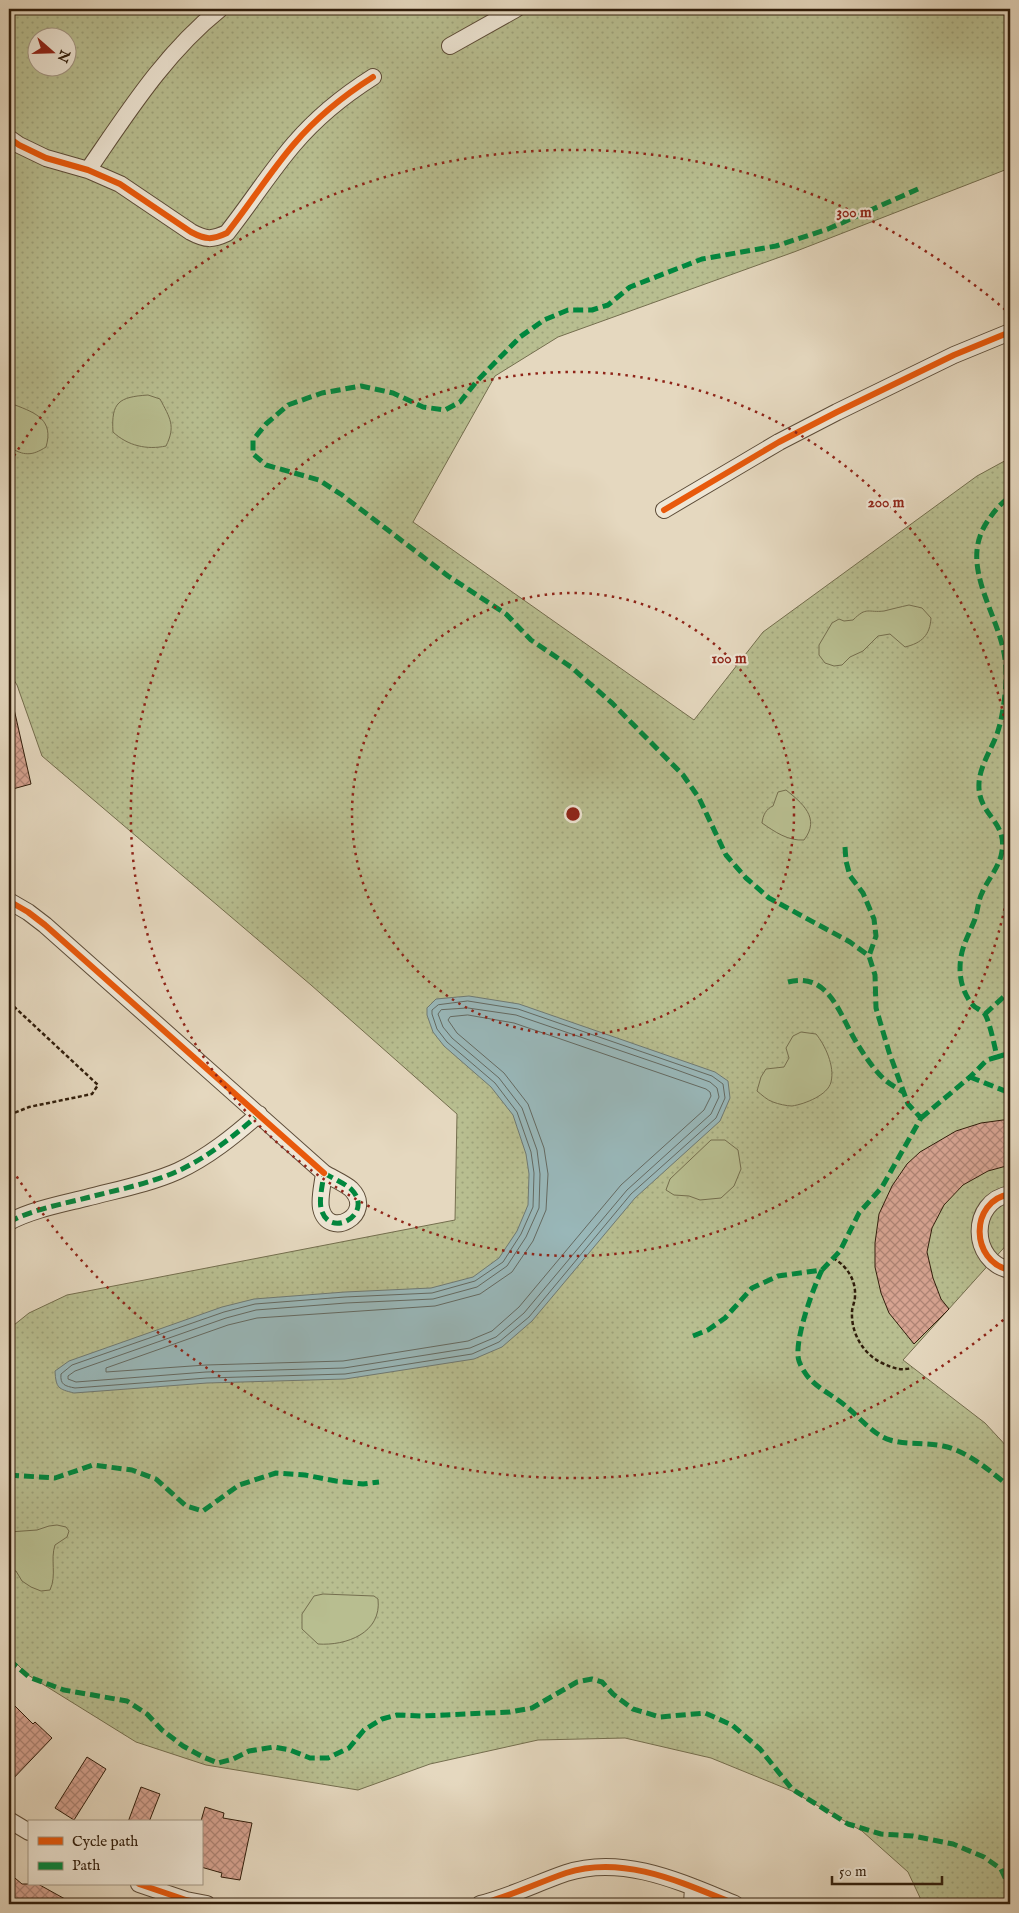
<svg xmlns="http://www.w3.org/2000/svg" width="1019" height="1913" font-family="'IM FELL English',serif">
  <defs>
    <pattern id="grass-dots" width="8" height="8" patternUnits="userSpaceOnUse" patternTransform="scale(1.25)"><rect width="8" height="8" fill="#b8be90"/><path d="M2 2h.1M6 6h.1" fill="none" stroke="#9ea37b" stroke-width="1.8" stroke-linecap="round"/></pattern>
    <pattern id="building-cross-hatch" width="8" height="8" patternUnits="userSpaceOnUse" patternTransform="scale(1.25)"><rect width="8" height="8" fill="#d6a391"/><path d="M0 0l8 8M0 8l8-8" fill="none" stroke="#ae8475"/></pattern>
  </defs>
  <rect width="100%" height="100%" fill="#e5d8bf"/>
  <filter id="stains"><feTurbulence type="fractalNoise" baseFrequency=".004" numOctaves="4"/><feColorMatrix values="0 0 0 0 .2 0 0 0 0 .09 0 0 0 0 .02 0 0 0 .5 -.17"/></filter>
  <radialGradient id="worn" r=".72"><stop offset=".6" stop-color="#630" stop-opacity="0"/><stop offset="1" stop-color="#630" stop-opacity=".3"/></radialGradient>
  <!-- grass -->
  <path fill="url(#grass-dots)" stroke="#746e4e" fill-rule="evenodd" d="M9 9H1010V168L794 252 558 337 495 376 413 522 694 720 763 632 977 476 1010 458V1241L903 1360 985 1423 1010 1450V1904H923L908 1872 862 1831 792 1791 711 1758 625 1738 538 1740 430 1764 358 1790 206 1765 136 1742 28 1675 9 1656V1329L29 1313 67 1295 455 1220 457 1114 311 985 42 756 17 685 9 672ZM38 38H68V68H38Z"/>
  <!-- pitch -->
  <path fill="#b8be90" stroke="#746e4e" d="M148 395 160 399C170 418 176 426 166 446 147 450 128 446 113 432 111 402 119 397 148 395Z
    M15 405C36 413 54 420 46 447 32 456 24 456 9 447V408Z
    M909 605 922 608 931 618C930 635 922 643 905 647L890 634 878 636 863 651 850 657 842 665 834 666 825 663 819 655V645L832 623 839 619 844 621 853 620C867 606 868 613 884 611 892 609 900 607 909 605Z
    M786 790C802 803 821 818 804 840 788 841 775 832 762 823 763 815 766 809 773 806L778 792Z
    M801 1032 816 1034C825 1045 835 1066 831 1082 828 1095 805 1104 792 1106 787 1106 778 1104 773 1102 767 1100 762 1095 757 1091L761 1077 766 1069 784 1067 789 1058 786 1048 793 1036Z
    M711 1140H725L738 1150 741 1169 734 1186 721 1198 700 1200 689 1196 674 1195 666 1190 670 1179Z
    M57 1525 66 1527 69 1531 67 1537 55 1545C50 1560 57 1575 50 1590L41 1591 31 1587 22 1581 16 1571 9 1570V1532L37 1530 49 1526Z
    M323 1594 374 1596 378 1599C382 1633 346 1646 318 1644L302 1629V1614L314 1596Z"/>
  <!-- water -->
  <path fill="#99b8ba" stroke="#6f7a74" d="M469 996 519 1004 715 1072 728 1081 730 1098 720 1121 635 1198 532 1321 502 1347 474 1359 345 1379 207 1383 74 1393C58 1389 56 1388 55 1371L69 1361 222 1307 254 1299 345 1292 431 1288 473 1277 499 1258 517 1231 528 1205 529 1174 526 1154 513 1115 491 1087 444 1046 433 1032 427 1015V1008L436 999Z"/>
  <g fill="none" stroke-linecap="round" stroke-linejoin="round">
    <!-- shore -->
    <path stroke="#646a62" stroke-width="1" d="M468 1001 518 1009 712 1076 723 1084 725 1098 716 1118 631 1194 529 1317 499 1342 472 1354 345 1374 207 1378 75 1388C65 1386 60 1385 61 1374L72 1365 224 1312 255 1304 345 1297 432 1293 475 1281 503 1262 521 1234 533 1207 534 1173 531 1152 517 1112 495 1083 447 1042 437 1029 432 1014V1010L438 1005Z
      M468 1008 516 1015 677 1070 710 1082 717 1088 719 1097 711 1114 627 1190 524 1313 496 1337 470 1348 344 1368 206 1372 76 1382 68 1379V1376L75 1371 226 1318 256 1310 346 1303 433 1299 477 1287 507 1266 526 1237 539 1208 540 1174 537 1150 522 1108 499 1078 452 1038 443 1027 438 1014 441 1010Z
      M468 1015 514 1023 706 1089 710 1092 711 1096 704 1110 621 1185 519 1307 492 1331 468 1341 343 1361 206 1365 106 1372V1368L228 1325 257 1318 435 1306 480 1294 512 1272 533 1241 546 1210 548 1174 544 1148 528 1104 504 1073 457 1033 448 1020 450 1017Z"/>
  </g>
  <!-- building -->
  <path fill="url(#building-cross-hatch)" stroke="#301d0b" d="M14 709 31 784 9 790V710Z
    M1003 1120H1010V1165L988 1171 963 1185 944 1205 932 1228 927 1252 933 1278 941 1299 949 1309 914 1344 889 1313 881 1293 875 1267V1243L879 1214 892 1186 907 1164 920 1152 956 1131 981 1123Z
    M9 1700 33 1724 35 1722 52 1738 9 1783Z
    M87 1757 106 1769 74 1820 55 1808Z
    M141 1787 160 1794 149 1822H128Z
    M205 1807 224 1813 223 1818 252 1823 240 1880 221 1877 222 1873 201 1867V1821Z
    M9 1873 22 1884H38L74 1904H9Z"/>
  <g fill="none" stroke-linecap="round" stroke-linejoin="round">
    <!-- minor casing -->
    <g stroke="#5d4c38" stroke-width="18">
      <path id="minor" d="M450 46 516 9
        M9 138 19 145 46 158 88 170 120 184 191 232C206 240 212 240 227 233 250 204 270 172 294 144 317 117 343 96 373 77
        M88 170C128 112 165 53 220 9
        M664 510 779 442 837 412 954 355 1010 332
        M9 901 28 912 45 925 324 1173
        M324 1173C332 1178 344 1183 351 1189 376 1214 328 1241 321 1208 319 1198 323 1183 324 1173Z
        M1010 1194C969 1201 970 1262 1010 1270
        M9 1222C31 1210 62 1204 86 1198 116 1190 149 1184 178 1171 208 1157 234 1136 259 1114
        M9 1820 29 1832
        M139 1884 186 1900 207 1904
        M480 1904C509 1897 537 1883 566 1873 623 1854 683 1883 735 1904
        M692 1904 693 1887"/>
    </g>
    <!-- path -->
    <path stroke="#301d0b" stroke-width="2.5" stroke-dasharray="4 2.5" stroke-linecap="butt" d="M9 1002 98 1085 92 1094 29 1107 9 1115
      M9 1018 15 1008
      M833 1258C847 1266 856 1280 855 1296 855 1302 852 1307 852 1312 851 1333 863 1354 882 1363 893 1368 900 1371 912 1368"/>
    <!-- minor -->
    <use href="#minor" stroke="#eee6d5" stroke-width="16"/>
    <!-- quiet -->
    <path stroke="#00873e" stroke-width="5" stroke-dasharray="10 5" stroke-linecap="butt" d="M845 847 846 861 850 876 863 893 874 919 876 936 869 956
      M788 982C830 971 840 1017 858 1045 865 1056 874 1070 884 1079 889 1084 897 1088 903 1092
      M985 1014 1010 991
      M997 1057 1010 1053
      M970 1077 1010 1093
      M921 1118 970 1077 987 1060 997 1057C995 1048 989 1018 984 1013 982 1011 978 1009 975 1007 965 998 960 982 960 969 960 948 968 937 975 919 978 910 978 901 982 893 988 879 996 872 1001 856 1010 820 977 817 979 783 980 766 991 750 997 734 1004 714 1008 679 1005 659 999 613 958 566 987 522 995 510 999 505 1010 497
      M324 1173C332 1178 344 1183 351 1189 376 1214 328 1241 321 1208 319 1198 323 1183 324 1173Z
      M9 1222C31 1210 62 1204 86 1198 116 1190 149 1184 178 1171 208 1157 234 1136 259 1114
      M822 1270C813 1288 793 1343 799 1361 801 1367 807 1377 812 1381 821 1390 837 1398 848 1408 860 1418 875 1436 890 1440 907 1445 925 1442 943 1446 968 1451 991 1472 1010 1487
      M693 1336 708 1330 725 1318 752 1288 778 1276 822 1270 840 1251 859 1213 882 1187 921 1118 908 1104 889 1052 876 1008 875 975 869 956 850 942 769 898 746 878 726 855 699 798 683 775 612 703 571 667 531 640 506 614 448 576 342 495 319 480 266 465 253 454V440L266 424 288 405 322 393 361 386 393 393 423 407 445 410 460 402 477 381 520 337 544 320 568 310H592L608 305 630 287 702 259 776 246 828 229 918 189
      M9 1475 55 1478 93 1465 132 1470 156 1479 186 1506 203 1511 239 1485 276 1473 305 1475 336 1481 363 1484 379 1482
      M9 1660 29 1677 64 1690 127 1701 147 1714 162 1730 183 1746 203 1757 218 1763 233 1759 249 1751 274 1747 290 1750 310 1758H328L349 1748 364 1730 382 1719 397 1715 422 1716 510 1712 532 1708 577 1682 592 1679 602 1682 613 1694 633 1709 660 1717 705 1713 732 1725 760 1749 792 1789 848 1824 881 1834 913 1836 953 1844 984 1857 1001 1869 1008 1884 1010 1900"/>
    <!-- cycleway casing -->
    <g stroke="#eee6d5" stroke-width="9">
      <path id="cycleway" d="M9 138 19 145 46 158 88 170 120 184 191 232C206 240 212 240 227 233 250 204 270 172 294 144 317 117 343 96 373 77
        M664 510 779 442 837 412 954 355 1010 332
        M9 901 28 912 45 925 324 1173
        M1010 1194C969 1201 970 1262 1010 1270
        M139 1884 186 1900 207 1904
        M480 1904C509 1897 537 1883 566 1873 623 1854 683 1883 735 1904"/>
    </g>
    <!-- cycleway -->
    <use href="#cycleway" stroke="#e8590c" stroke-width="6"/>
  </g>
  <!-- distance rings -->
  <g fill="none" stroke="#8f2418" stroke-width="2.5" stroke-dasharray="2.5 5">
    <circle cx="573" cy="814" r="221"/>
    <path d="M1010 879A442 442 0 1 1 1010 749"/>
    <path d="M1009 1315A664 664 0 0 1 10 1166M10 462A664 664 0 0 1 1009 313"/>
  </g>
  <circle cx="573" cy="814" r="8" fill="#8f2418" stroke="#eee6d5" stroke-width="2.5"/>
  <g font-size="15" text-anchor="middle" font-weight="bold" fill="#8f2418" stroke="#eee6d5" stroke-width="4.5" stroke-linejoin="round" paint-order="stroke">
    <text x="854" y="217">300 m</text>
    <text x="886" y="507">200 m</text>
    <text x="729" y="663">100 m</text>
  </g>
  <!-- margin -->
  <rect width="1019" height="1913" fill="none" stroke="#e5d8bf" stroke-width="30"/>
  <rect x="10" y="10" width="999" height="1893" fill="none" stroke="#301d0b" stroke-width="2.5"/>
  <rect x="15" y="15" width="989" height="1883" fill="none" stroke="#301d0b"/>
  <!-- legend -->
  <rect x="28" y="1820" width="175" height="65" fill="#eee6d5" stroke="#a29684"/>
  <rect x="38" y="1837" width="25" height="8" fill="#e8590c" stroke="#a29684"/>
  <text x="72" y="1846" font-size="15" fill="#301d0b">Cycle path</text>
  <rect x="38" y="1862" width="25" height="8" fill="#00873e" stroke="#a29684"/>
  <text x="72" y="1870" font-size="15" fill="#301d0b">Path</text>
  <!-- north arrow -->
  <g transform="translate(52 52) rotate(110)"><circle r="24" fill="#eee6d5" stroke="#a29684"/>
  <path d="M0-4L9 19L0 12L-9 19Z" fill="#8f2418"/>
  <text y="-8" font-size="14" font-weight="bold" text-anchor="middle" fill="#301d0b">N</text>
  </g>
  <!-- scale -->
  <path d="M832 1876v8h110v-8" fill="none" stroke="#301d0b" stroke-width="2.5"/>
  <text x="839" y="1876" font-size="15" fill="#301d0b" stroke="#eee6d5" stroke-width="4" paint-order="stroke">50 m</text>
  <rect width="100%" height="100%" filter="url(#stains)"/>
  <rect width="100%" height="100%" fill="url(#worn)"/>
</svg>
